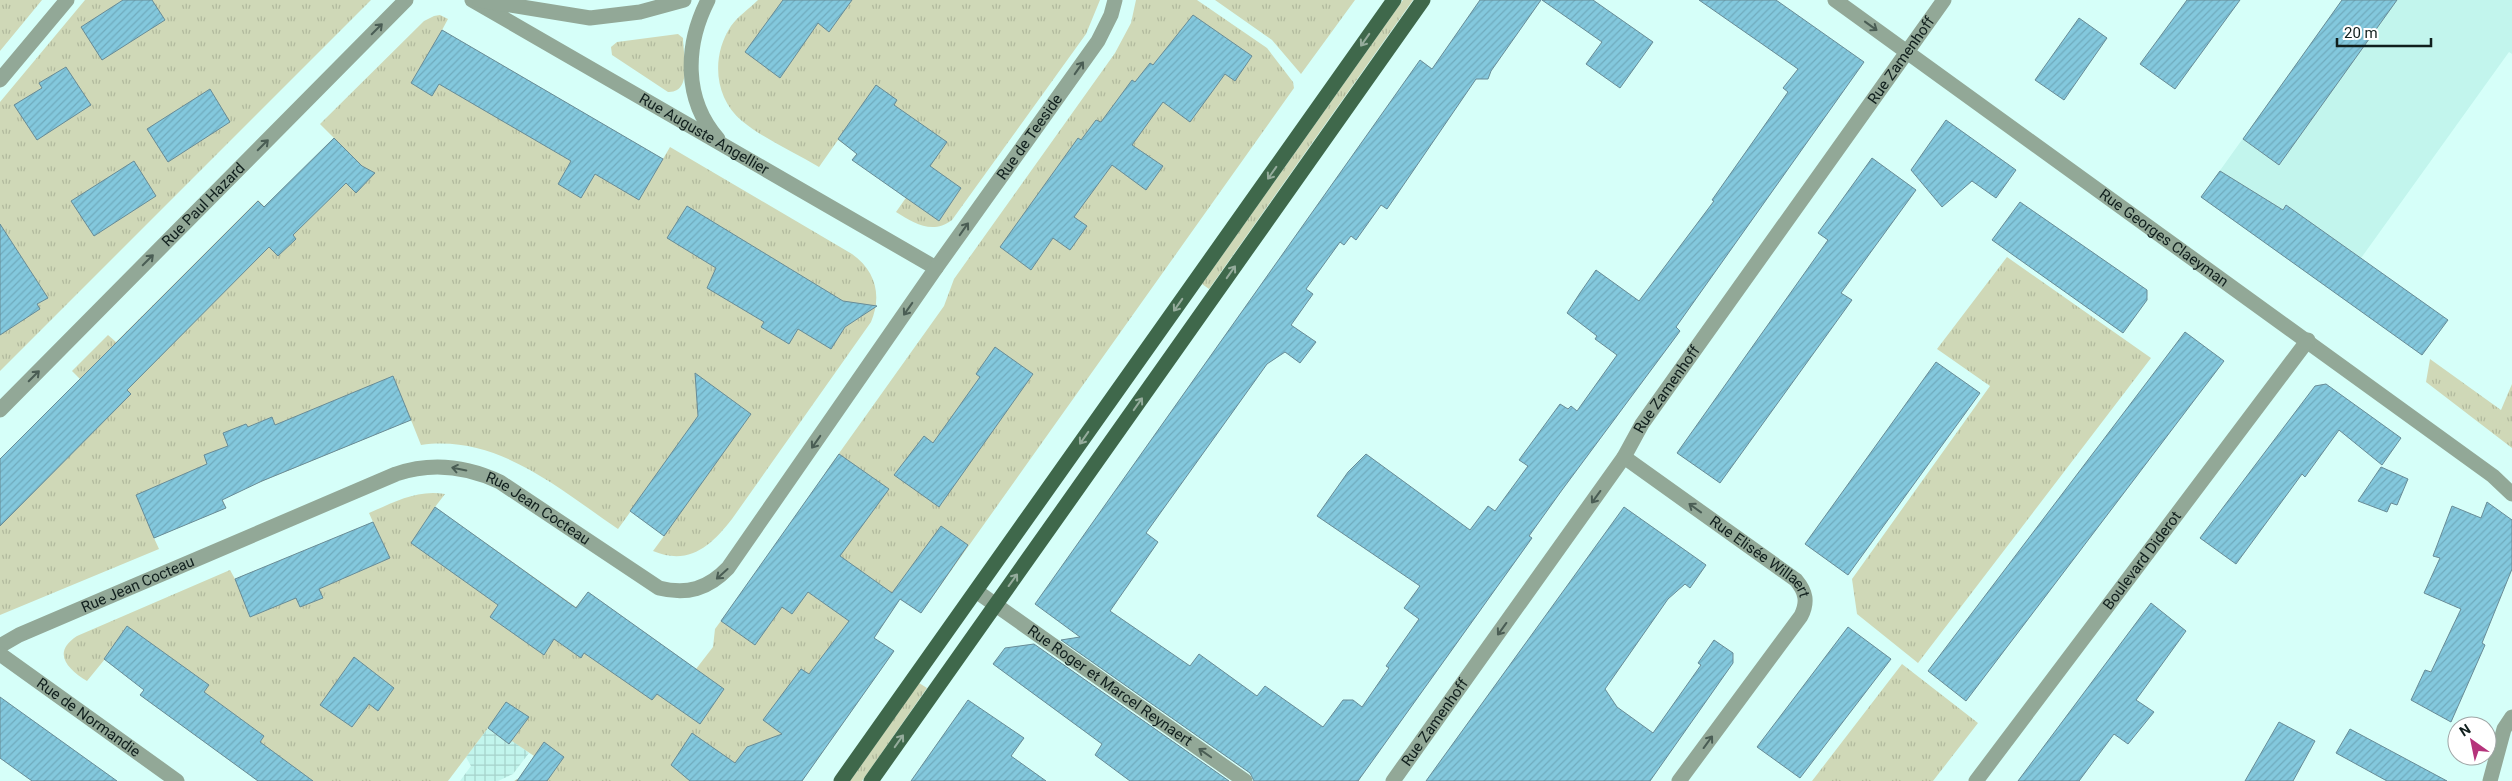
<svg xmlns="http://www.w3.org/2000/svg" width="2512" height="781" font-family="Roboto,sans-serif">
  <defs>
    <pattern id="industrial-grid" width="8" height="8" patternUnits="userSpaceOnUse" patternTransform="scale(1.25)"><rect width="8" height="8" fill="#c2f5ed"/><path d="M0 4h8M4 0v8" fill="none" stroke="#a6d2cb"/></pattern>
    <pattern id="grass-tufts" width="24" height="20" patternUnits="userSpaceOnUse" patternTransform="scale(1.25)"><rect width="24" height="20" fill="#cfd8b7"/><path d="M3 7l-1-3M5 7V3M7 7l1-3M15 17l-1-3M17 17v-4M19 17l1-3" fill="none" stroke="#b1b99d"/></pattern>
    <pattern id="building-hatch" width="6" height="6" patternUnits="userSpaceOnUse" patternTransform="scale(1.25)"><rect width="6" height="6" fill="#83c8dd"/><path d="M-1 1l2-2M0 6l6-6M5 7l2-2" fill="none" stroke="#70abbd"/></pattern>
  </defs>
  <rect width="100%" height="100%" fill="#d6fff9"/>
  <!-- built -->
  <path fill="#c2f5ed" d="M2342 0H2512V54L2509 52 2336 293 2201 197Z"/>
  <!-- industrial -->
  <path fill="url(#industrial-grid)" d="M488 728 509 744 512 740 529 753 513 774 498 781H460L471 766 466 757Z"/>
  <!-- grass -->
  <path fill="url(#grass-tufts)" d="M0 0H42L0 51Z
    M85 0H371L0 371V102Z
    M758 0H1100L1086 34 952 220C932 235 914 223 896 212L910 192 852 160 857 153 838 140 819 167C794 152 764 139 742 121 714 98 711 56 731 26 738 16 749 9 758 0Z
    M1136 0H1197L1267 48 1293 82 1294 88 921 613 900 599 874 638 894 651 802 781H514L519 778 534 756 512 741 509 744 488 728 448 781H258L140 695 145 689 105 659 87 681C68 669 51 653 77 636L230 570 235 579 373 522 369 513C394 502 418 489 445 494L435 507 576 607 588 592 696 669 713 647 715 629 827 475 825 473 944 306 954 279 1115 53 1131 23Z
    M1215 0H1355L1301 74 1272 40Z
    M1403 0H1413L1209 289 1202 284Z
    M440 15 448 19 442 30 663 159 670 147 852 254C876 271 882 296 871 322L732 519C711 546 689 566 653 551L664 536 631 511 618 529C559 489 498 434 421 445L411 420 222 498 226 508 154 538 159 549 0 615V459L80 379 72 371 108 335 116 342 258 200 265 207 334 138 320 124 424 21 434 16Z
    M678 34 683 38C683 55 693 93 668 92L612 55 611 47 617 42Z
    M2007 257 2151 358 1918 663 1857 614 1852 579 1990 386 1937 349Z
    M2430 359 2501 410 2512 384V448L2426 382Z
    M1902 664 1978 723 1933 781H1812Z
    M919 683 927 688 862 781H850Z"/>
  <!-- building -->
  <path fill="url(#building-hatch)" stroke="#688b96" d="M123 0H152L165 20 102 60 81 27Z
    M783 0H852L829 32 818 23 780 78 745 52Z
    M1480 0H1541L1491 71 1488 79H1476L1387 209 1381 205 1356 240 1351 236 1344 245 1340 242 1306 289 1313 294 1291 325 1316 342 1300 363 1285 352 1267 364 1146 533 1158 542 1110 611 1190 666 1199 654 1257 696 1265 686 1323 727 1343 700H1353L1362 707 1389 668 1386 666 1419 619 1404 608 1420 586 1317 516 1348 472 1366 454 1470 530 1488 506 1495 511 1528 466 1519 460 1560 404 1568 409 1571 406 1577 411 1617 355 1595 339 1597 336 1567 313 1580 293 1596 270 1639 301 1714 201 1712 200 1788 92 1783 88 1798 69 1699 0H1776L1864 62 1676 327 1680 331 1562 490 1529 536 1532 538 1358 781H1254L1250 773 1061 640 1080 637 1035 604 1420 60 1432 69Z
    M1542 0H1593L1653 42 1620 88 1586 64 1602 42Z
    M2187 0H2240L2175 89 2140 64Z
    M2342 0H2397L2279 165 2243 139Z
    M1193 15 1252 56 1235 81 1225 74 1190 122 1163 102 1132 145 1163 166 1146 190 1112 165 1074 217 1087 226 1070 250 1053 238 1031 270 1000 247 1078 138 1081 140 1096 120 1101 122 1132 80 1135 82 1150 63 1153 65Z
    M2079 18 2107 38 2064 100 2035 80Z
    M442 30 663 159 639 200 595 174 581 198 558 184 571 161 439 84 432 96 411 83Z
    M66 67 91 105 37 140 14 105 42 88 39 83Z
    M876 85 897 100 894 105 947 142 930 166 961 188 939 221 852 160 857 154 838 139Z
    M210 89 230 122 168 162 147 129Z
    M1946 120 2016 170 1996 198 1972 181 1942 207 1911 170Z
    M334 138 362 166 375 173 356 193 346 183 293 235 296 239 278 256 269 247 127 390 131 394 0 526V459L258 201 264 207Z
    M1872 158 1916 190 1841 293 1852 300 1720 483 1677 453 1828 240 1818 233Z
    M134 161 156 196 94 236 71 201Z
    M2220 171 2283 210 2286 205 2448 320 2422 355 2201 197Z
    M2020 202 2147 290V300L2123 333 1992 240Z
    M687 206 843 301 877 306 845 327 831 349 798 329 789 344 761 327 764 322 707 288 716 268 667 238Z
    M0 224 48 298 37 304 40 309 0 335Z
    M2185 332 2224 361 1966 701 1928 671Z
    M995 347 1033 374 939 507 894 475 924 436 933 443 980 377 976 374Z
    M1936 362 1980 393 1848 575 1805 544Z
    M695 373 751 414 664 536 630 511 698 416Z
    M393 376 411 420 262 481 222 500 226 508 154 538 136 495 207 464 204 455 228 446 223 433 246 424 248 427 272 417 275 425Z
    M2326 384 2401 438 2382 465 2339 430 2305 477 2302 474 2236 564 2200 538 2315 386Z
    M839 454 889 489 840 556 892 593 941 526 968 545 921 613 900 599 874 638 894 651 802 781H690L671 765 692 733 735 763 747 747 782 734 763 720 801 669 809 674 849 621 808 592 792 614 782 607 755 645 721 621Z
    M2381 467 2408 479 2397 505 2391 503 2387 512 2358 501Z
    M2487 502 2512 520V569L2482 643 2485 645 2451 722 2411 700 2425 670 2431 672 2461 609 2424 593 2440 558 2433 556 2452 506 2481 518Z
    M435 507 576 608 588 592 724 689 700 724 657 694 652 700 584 653 581 658 554 639 544 655 490 617 498 605 411 543Z
    M1624 507 1706 565 1690 588 1685 584 1668 599 1605 689 1617 707 1653 733 1701 665 1698 663 1714 640 1733 653V663L1650 781H1426Z
    M373 522 390 558 319 589 323 598 300 607 296 598 250 617 235 579Z
    M2151 603 2186 631 2136 700 2154 712 2128 744 2114 734 2079 781H2018Z
    M127 626 209 685 204 692 264 736 260 742 313 781H258L140 695 144 690 104 659Z
    M1848 627 1891 659 1800 778 1757 747Z
    M1034 644 1229 781H1130L1095 755 1102 744 993 664 1005 648Z
    M354 657 394 688 378 711 369 704 352 727 320 705Z
    M0 697 117 781H32L0 758Z
    M968 700 1024 738 1011 756 1046 781H911Z
    M506 702 529 717 509 744 488 728Z
    M2279 722 2315 741 2293 781H2245Z
    M2350 729 2447 781H2387L2336 753Z
    M544 742 564 757 547 781H517Z"/>
  <g fill="none" stroke-linecap="round" stroke-linejoin="round">
    <!-- minor -->
    <g stroke="#92a897" stroke-width="15">
      <path id="s1" d="M472 0 936 268"/>
      <path d="M479 0 590 18 640 12 684 0"/>
      <path d="M708 0C685 45 683 99 718 139"/>
      <path id="s2" d="M1835 0 2493 476 2512 494"/>
      <path d="M0 80 67 0"/>
      <path id="s3" d="M0 410 406 0"/>
      <path id="s4" d="M1624 457 1796 580C1806 592 1808 602 1801 616L1679 781"/>
      <path id="s5" d="M976 591 1245 781"/>
      <path id="s6" d="M0 646 19 635 396 474C431 462 466 466 500 482L659 588C687 595 708 589 728 568L936 268 1098 41 1111 15 1115 0"/>
      <path id="s7" d="M0 654 177 781"/>
      <path id="s8" d="M1393 781 1624 457 1642 424 1944 0"/>
      <path id="s9" d="M1976 781 2308 340"/>
      <path d="M2490 781 2504 729 2512 717"/>
    </g>
    <!-- major -->
    <path stroke="#3f684b" stroke-width="15" d="M841 781 1394 0
      M871 781 1423 0"/>
  </g>
  <!-- one-way arrows -->
  <defs><path id="oneway-shaft" d="M-6 0H5M1.5-3L5.5 0L1.5 3" fill="none" stroke-width="1.6" stroke-linecap="round" stroke-linejoin="round" transform="scale(1.25)"/></defs>
  <g stroke="#4a5d54">
    <use href="#oneway-shaft" transform="translate(1871 26) rotate(36)"/>
    <use href="#oneway-shaft" transform="translate(377 29) rotate(-45)"/>
    <use href="#oneway-shaft" transform="translate(1079 68) rotate(-55)"/>
    <use href="#oneway-shaft" transform="translate(263 145) rotate(-45)"/>
    <use href="#oneway-shaft" transform="translate(964 229) rotate(-55)"/>
    <use href="#oneway-shaft" transform="translate(148 260) rotate(-45)"/>
    <use href="#oneway-shaft" transform="translate(908 309) rotate(125)"/>
    <use href="#oneway-shaft" transform="translate(34 376) rotate(-45)"/>
    <use href="#oneway-shaft" transform="translate(816 442) rotate(125)"/>
    <use href="#oneway-shaft" transform="translate(459 469) rotate(-169)"/>
    <use href="#oneway-shaft" transform="translate(1596 497) rotate(126)"/>
    <use href="#oneway-shaft" transform="translate(1695 508) rotate(-144)"/>
    <use href="#oneway-shaft" transform="translate(722 574) rotate(138)"/>
    <use href="#oneway-shaft" transform="translate(1502 629) rotate(126)"/>
    <use href="#oneway-shaft" transform="translate(1708 742) rotate(-54)"/>
    <use href="#oneway-shaft" transform="translate(1205 753) rotate(-145)"/>
  </g>
  <g stroke="#95ac9c">
    <use href="#oneway-shaft" transform="translate(1365 40) rotate(125)"/>
    <use href="#oneway-shaft" transform="translate(1272 173) rotate(125)"/>
    <use href="#oneway-shaft" transform="translate(1231 272) rotate(-55)"/>
    <use href="#oneway-shaft" transform="translate(1178 305) rotate(125)"/>
    <use href="#oneway-shaft" transform="translate(1138 404) rotate(-55)"/>
    <use href="#oneway-shaft" transform="translate(1084 438) rotate(125)"/>
    <use href="#oneway-shaft" transform="translate(1013 580) rotate(-54)"/>
    <use href="#oneway-shaft" transform="translate(899 741) rotate(-55)"/>
  </g>
  <g text-anchor="middle" stroke-width="4" stroke-linejoin="round" paint-order="stroke">
    <!-- street labels -->
    <g font-size="15" fill="#101f1d" stroke="#fff">
      <text dy="5" stroke="none"><textPath href="#s8" startOffset="882">Rue Zamenhoff</textPath></text>
      <text dy="5" stroke="none"><textPath href="#s1" startOffset="268">Rue Auguste Angellier</textPath></text>
      <text dy="5" stroke="none"><textPath href="#s6" startOffset="1332">Rue de Teeside</textPath></text>
      <text dy="5" stroke="none"><textPath href="#s3" startOffset="289">Rue Paul Hazard</textPath></text>
      <text dy="5" stroke="none"><textPath href="#s2" startOffset="406">Rue Georges Claeyman</textPath></text>
      <text dy="5" stroke="none"><textPath href="#s8" startOffset="478">Rue Zamenhoff</textPath></text>
      <text dy="5" stroke="none"><textPath href="#s6" startOffset="585">Rue Jean Cocteau</textPath></text>
      <text dy="5" stroke="none"><textPath href="#s4" startOffset="169">Rue Elisée Willaert</textPath></text>
      <text dy="5" stroke="none"><textPath href="#s9" startOffset="276">Boulevard Diderot</textPath></text>
      <text dy="5" stroke="none"><textPath href="#s6" startOffset="151">Rue Jean Cocteau</textPath></text>
      <text dy="5" stroke="none"><textPath href="#s5" startOffset="164">Rue Roger et Marcel Reynaert</textPath></text>
      <text dy="5" stroke="none"><textPath href="#s7" startOffset="109">Rue de Normandie</textPath></text>
      <text dy="5" stroke="none"><textPath href="#s8" startOffset="72">Rue Zamenhoff</textPath></text>
    </g>
  </g>
  <!-- north arrow -->
  <g transform="translate(2472 741) rotate(327)"><circle r="24" fill="#ffffff" stroke="#9fa5a5"/>
  <path d="M0-4L9 19L0 12L-9 19Z" fill="#b5337b"/>
  <text y="-8" font-size="14" font-weight="bold" text-anchor="middle" fill="#101f1d">N</text>
  </g>
  <!-- scale -->
  <path d="M2337 38v8h94v-8" fill="none" stroke="#101f1d" stroke-width="2.5"/>
  <text x="2344" y="38" font-size="15" fill="#101f1d" stroke="#ffffff" stroke-width="4" paint-order="stroke">20 m</text>
</svg>
